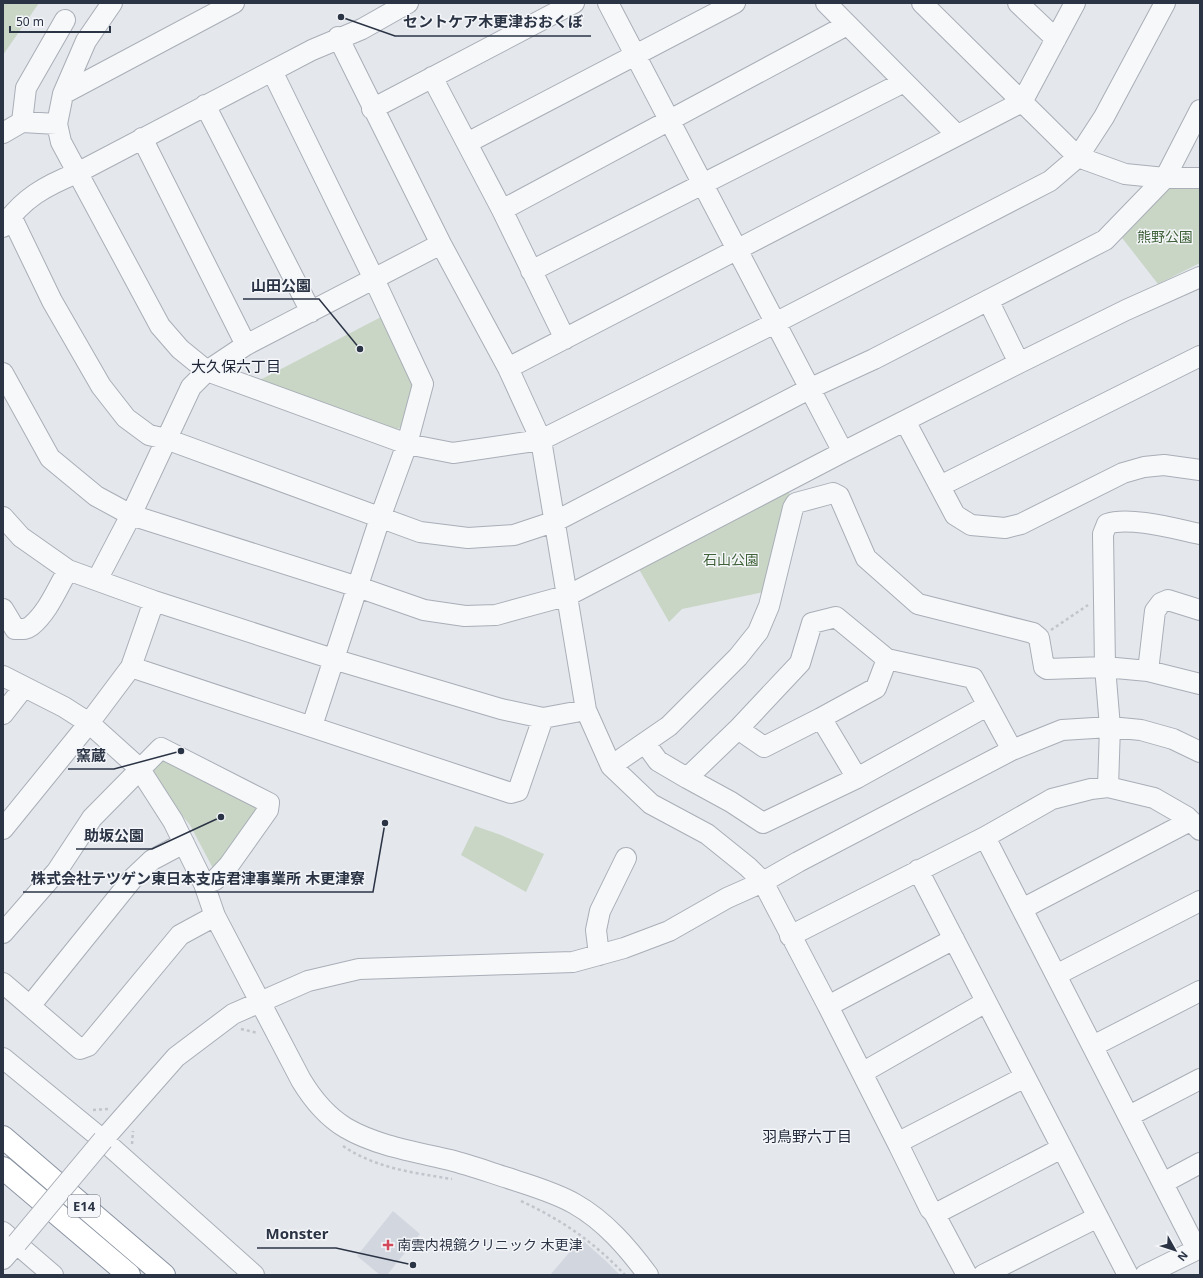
<svg xmlns="http://www.w3.org/2000/svg" width="1203" height="1278" font-family="'Noto Sans','Noto Sans JP',sans-serif">
  <rect width="100%" height="100%" fill="#e4e7ec"/>
  <!-- built -->
  <path fill="#d2d6de" d="M393 1211 420 1234 387 1275H380L357 1256Z
    M581 1239 606 1261 620 1275H550Z"/>
  <!-- green -->
  <path fill="#c9d6c5" d="M3 3H39L3 55Z
    M1159 189H1200V263L1158 284 1119 234Z
    M383 316 418 382 404 425 396 430 256 382Z
    M791 486 764 592 682 609 669 622 636 564Z
    M161 751 264 805 216 874 190 825 142 768Z
    M475 826 501 835 544 854 526 892 461 855Z"/>
  <g fill="none" stroke-linecap="round" stroke-linejoin="round">
    <!-- minor casing -->
    <g stroke="#a9aeb7" stroke-width="22">
      <path id="minor" d="M112 3 86 41 63 94 57 124 61 142 160 326 180 349 207 371 407 444 453 453 541 440 775 323 1050 181 1078 157 1104 117 1165 3
        M608 3 843 452
        M826 3 957 135
        M922 3 1078 157 1125 174 1165 178H1200
        M1018 3 1056 39
        M338 37 441 244 508 368 541 440 586 710 611 766 651 804 707 834 748 867 763 882 828 1006
        M272 71 374 279 423 384 407 444 380 518 312 726
        M432 77 502 210 565 339
        M63 94 234 3
        M205 105 311 312
        M372 109 574 3
        M22 122 26 88 65 20
        M3 133 22 122 57 124
        M142 138 246 345
        M467 143 735 3
        M502 210 847 25
        M11 216 52 301 101 386 126 418 149 435 166 439 420 532 468 538 514 535 556 521 811 388 874 359 1105 240 1165 178 1200 110
        M3 227C23 198 45 186 77 173L312 50 362 29 408 3
        M531 271 904 82
        M988 300 1019 363
        M508 368 1022 102 1075 3
        M3 373 50 458 96 496 131 515 358 587 424 610 465 616 496 615 569 595 843 452 1019 363 1126 310 1200 277
        M905 421 955 515 971 525 1005 528 1021 524 1123 473 1144 467 1164 465 1200 470
        M940 486 1200 356
        M3 517 21 537 68 570 154 601 333 659 501 709 543 718 586 710
        M97 580 131 515 191 387 207 371 246 345 441 244
        M3 609 15 629C21 629 26 630 31 626 48 612 57 589 68 570
        M131 667 511 793 518 791 543 718
        M1148 671 1155 611 1161 603 1168 600 1200 610
        M3 676 64 707 89 723 139 768 173 821 204 884 215 916 301 1080C313 1100 326 1116 346 1128 377 1146 416 1152 450 1160 469 1165 489 1172 508 1178 531 1186 554 1192 575 1204 605 1221 628 1248 648 1275
        M3 714 24 687
        M821 718 876 688 887 659
        M738 729 764 747 821 718 857 778
        M645 743 658 761 687 778 738 729 800 663 812 623 836 617 887 659 973 678 1012 750
        M611 766 669 726 738 657 758 632 769 606 793 508 796 503 833 493 839 496 866 558 918 604 1033 633 1039 638 1044 667 1047 669 1105 667 1148 671 1200 684
        M687 778 731 802 763 823 857 778 987 706
        M1108 787 1110 727 1105 667 1103 534 1107 524C1129 516 1176 529 1200 534
        M3 829 89 723 131 667 154 601
        M985 837 1197 1250
        M918 870 1128 1275
        M1022 909 1190 821
        M3 933 57 871 92 818 161 748 269 803 268 810 229 865 215 880 204 884
        M790 936 985 837 1052 799 1091 789 1108 787 1154 798 1187 817 1200 830
        M954 939 828 1006 860 1069 867 1070 986 1002
        M599 955 596 930 600 911 626 858
        M1056 975 1200 901
        M3 983 80 1049 88 1046 180 935 215 916
        M30 1006 134 877 152 860 184 843
        M1093 1046 1200 991
        M3 1058 103 1140 254 1275
        M860 1069 899 1146
        M1025 1077 901 1141 899 1146 930 1209 934 1213H937L1062 1148
        M1129 1116 1200 1079
        M103 1140 176 1057 233 1014 308 981 359 969 573 962 624 948 669 931 727 898 763 882 798 862 1012 750 1062 730 1110 727 1141 730 1173 739 1200 752
        M1163 1183 1200 1163
        M934 1213 967 1275
        M3 1232 53 1275
        M3 1259 17 1243
        M983 1275 1098 1217
        M1145 1275 1200 1248"/>
    </g>
    <!-- highway casing -->
    <g stroke="#8b94a3" stroke-width="24">
      <path id="highway" d="M3 1137 164 1275
        M3 1168 129 1275"/>
    </g>
    <!-- path -->
    <path stroke="#c2c5cb" stroke-width="2.5" stroke-dasharray="3 3" stroke-linecap="butt" d="M1051 630 1088 605
      M241 1029 258 1033
      M93 1110 108 1109
      M132 1144 133 1131
      M343 1146C375 1168 414 1173 452 1179
      M521 1201C562 1220 594 1242 625 1275"/>
    <!-- minor -->
    <use href="#minor" stroke="#f7f8fa" stroke-width="20"/>
    <!-- highway -->
    <use href="#highway" stroke="#fff" stroke-width="22"/>
    <!-- minor-bridge casing -->
    <g stroke="#a9aeb7" stroke-width="22" stroke-linecap="butt">
      <path id="minor-bridge" d="M17 1243 103 1140"/>
    </g>
    <!-- minor-bridge -->
    <use href="#minor-bridge" stroke="#f7f8fa" stroke-width="20"/>
  </g>
  <!-- markers -->
  <path fill="#d1495b" stroke="#f4f6f9" stroke-width="1.5" d="M386 1239h4v4h4v4h-4v4h-4v-4h-4v-4h4z"/>
  <g text-anchor="middle" stroke-width="3" stroke-linejoin="round" paint-order="stroke">
    <!-- shield labels -->
    <rect fill="#f4f6f9" stroke="#676e7b" stroke-width="1" x="68" y="1195" width="32" height="22" rx="3"/>
    <g font-size="13" font-weight="bold" fill="#2b3445">
      <text x="84" y="1211">E14</text>
    </g>
    <!-- park labels -->
    <g font-size="14" fill="#3f6138" stroke="#f4f6f9">
      <text x="1165" y="242">熊野公園</text>
      <text x="731" y="565">石山公園</text>
    </g>
    <!-- poi labels -->
    <g font-size="14" fill="#2b3445" stroke="#f4f6f9" text-anchor="start">
      <text x="397" y="1250">南雲内視鏡クリニック 木更津</text>
    </g>
    <!-- neighbourhood labels -->
    <g font-size="15" fill="#1d2536" stroke="#f4f6f9">
      <text x="236" y="372">大久保六丁目</text>
      <text x="807" y="1142">羽鳥野六丁目</text>
    </g>
  </g>
  <!-- callouts -->
  <path fill="none" stroke="#2b3445" stroke-width="1.5" d="M341 17L395 36H591M360 349L319 299H243M181 751L114 769H68M221 817L152 849H76M385 823L373 892H23M413 1265L336 1248H257"/>
  <g fill="#2b3445" stroke="#f4f6f9" stroke-width="1.5">
    <circle cx="341" cy="17" r="4"/>
    <circle cx="360" cy="349" r="4"/>
    <circle cx="181" cy="751" r="4"/>
    <circle cx="221" cy="817" r="4"/>
    <circle cx="385" cy="823" r="4"/>
    <circle cx="413" cy="1265" r="4"/>
  </g>
  <g font-size="15" text-anchor="middle" font-weight="bold" fill="#2b3445" stroke="#f4f6f9" stroke-width="3" stroke-linejoin="round" paint-order="stroke">
    <text x="493" y="27">セントケア木更津おおくぼ</text>
    <text x="281" y="291">山田公園</text>
    <text x="91" y="761">窯蔵</text>
    <text x="114" y="841">助坂公園</text>
    <text x="198" y="884">株式会社テツゲン東日本支店君津事業所 木更津寮</text>
    <text x="297" y="1239">Monster</text>
  </g>
  <!-- border -->
  <rect width="1203" height="1278" fill="none" stroke="#2b3445" stroke-width="8"/>
  <!-- north arrow -->
  <g transform="translate(1175 1250) rotate(129)" stroke="#f4f6f9" stroke-width="3" paint-order="stroke">
  <path d="M0-3L7 15L0 10L-7 15Z" fill="#2b3445"/>
  <text y="-6" font-size="11" font-weight="bold" text-anchor="middle" fill="#2b3445">N</text>
  </g>
  <!-- scale -->
  <path d="M10 26v6h100v-6" fill="none" stroke="#2b3445" stroke-width="2"/>
  <text x="16" y="26" font-size="12" fill="#2b3445" stroke="#f4f6f9" stroke-width="3" paint-order="stroke">50 m</text>
</svg>
